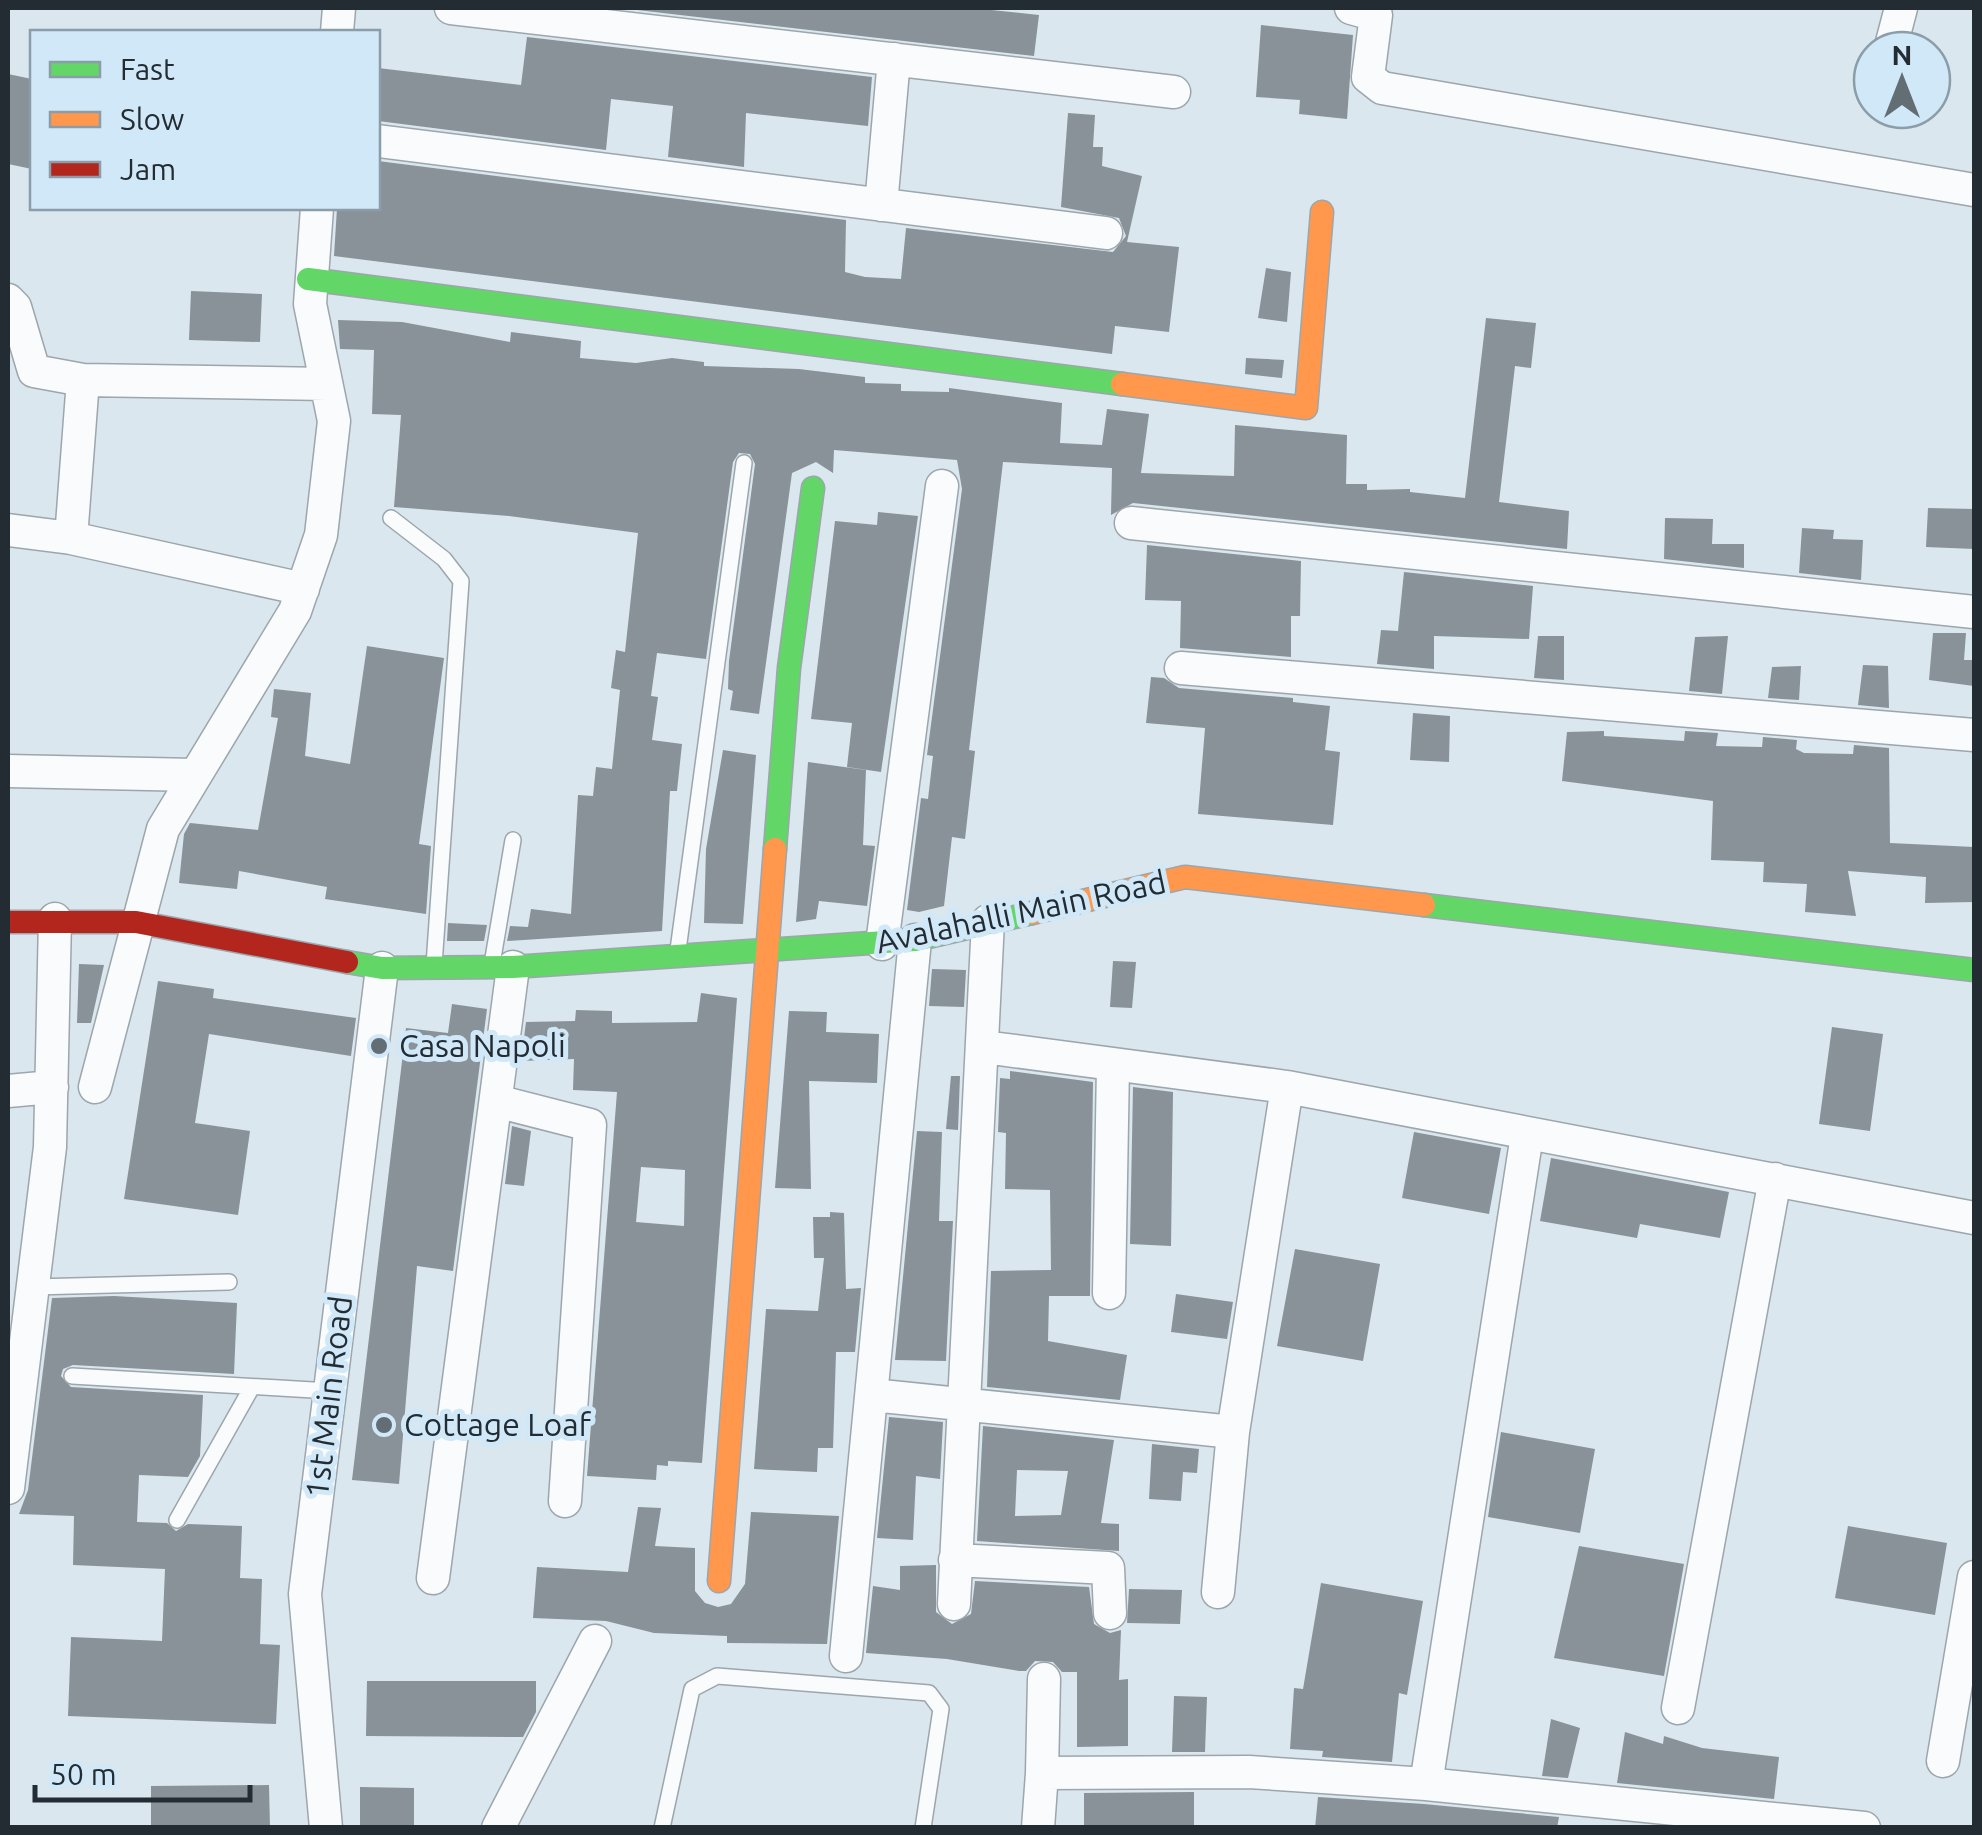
<svg xmlns="http://www.w3.org/2000/svg" width="1982" height="1835" font-family="Ubuntu,sans-serif">
  <rect width="100%" height="100%" fill="#dae7ef"/>
  <!-- building -->
  <path fill="#889298" fill-rule="evenodd" d="M620 8H972L1039 15 1034 56Z
    M1261 25 1353 35 1347 119 1299 114 1300 100 1256 97Z
    M527 37 872 77 868 126 746 113 744 167 668 157 673 106 611 99 606 150 378 121V68L521 85Z
    M8 74 32 79V169L8 164Z
    M1068 113 1095 115 1093 147H1103L1102 166 1142 176 1127 242 1179 247 1169 332 1115 326 1112 354 334 256 337 208H378V161L846 220 845 272 865 277 901 279 906 228 1113 252 1126 236 1119 218 1061 207Z
    M1266 268 1291 272 1287 322 1258 318Z
    M191 291 262 294 260 342 189 340Z
    M1486 318 1536 323 1531 368 1515 366 1499 502 1569 511 1567 549 1133 503 1111 515 1112 468 1003 462 969 750 975 751 965 839 952 837 944 906 919 912 907 910 921 798 928 799 933 756 927 755 962 489 957 460 834 450 833 473 816 462 792 473 759 714 730 710 733 691 728 689 729 661 755 464 750 454 739 453 733 462 706 659 657 653 651 696 658 697 652 740 682 744 677 791H670L662 931 507 941 510 926 528 927 531 909 571 914 578 795 593 796 596 767 612 769 620 690 611 688 616 650 625 652 638 533 509 516 394 507 401 415 372 414 374 350 340 349 338 320 402 322 510 342 511 332 581 341 580 358 636 363 672 358 704 362V366L799 369 865 377V383L901 384V391L949 392V388L1062 403 1060 443 1102 445 1107 409 1149 414 1141 473 1234 476 1235 425 1347 435 1346 484H1367V490L1410 489V492L1465 498Z
    M1246 358 1284 360 1282 378 1245 374Z
    M1928 508 1974 509V549L1926 547Z
    M878 512 918 516 881 772 847 767 852 723 811 719 835 521 877 525Z
    M1665 518 1713 519 1712 544H1744V568L1664 559Z
    M1802 528 1834 530 1833 539 1863 540 1861 580 1799 573Z
    M1147 545 1301 561 1300 616H1291V657L1180 648 1181 601 1145 600Z
    M1404 572 1533 586 1529 639 1434 636V669L1377 664 1381 630 1398 631Z
    M1933 633H1966L1964 660H1974V686L1929 680Z
    M1538 636H1564V680L1534 678Z
    M1728 636 1722 694 1689 691 1695 637Z
    M367 646 444 658 419 844 431 846 426 914 325 899 327 887 239 871 237 889 179 883 184 834 190 823 258 830 278 718 271 717 274 689 311 693 305 756 350 764Z
    M1863 665 1888 666 1889 708 1858 705Z
    M1801 666 1799 700 1768 698 1772 667Z
    M1151 677 1164 678 1179 688 1293 698V702L1330 706 1325 750 1340 752 1333 825 1198 814 1205 728 1146 723Z
    M1413 713 1450 716 1449 762 1410 760Z
    M1604 731V736L1684 741 1685 731 1718 733 1716 746 1762 747 1763 737 1797 740 1796 749 1804 753 1853 754 1854 745 1889 748 1890 843 1974 847V902L1925 903 1926 877 1848 871 1856 916 1805 912 1807 884 1763 882 1764 862 1711 860 1713 801 1562 781 1567 732Z
    M723 750 756 755 743 924 704 923 706 849Z
    M808 762 866 770 863 845 875 846 867 906 819 901 816 919 796 922Z
    M448 923 487 925 484 941H447Z
    M1113 961 1136 962 1132 1008 1110 1007Z
    M79 964 104 965 91 1023H77Z
    M932 969 966 970 964 1007 929 1006Z
    M158 981 214 989 213 998 356 1018 351 1056 209 1034 195 1123 250 1131 238 1215 124 1199Z
    M701 993 737 998 702 1463 668 1461V1466L657 1465 656 1480 587 1476 617 1092 573 1090 574 1059 521 1061 526 1022 575 1021 576 1010 612 1011V1023L697 1022ZM641 1167 685 1170 684 1226 636 1222Z
    M452 1004 487 1009 453 1271 417 1266 399 1484 352 1480 406 1028 448 1033Z
    M789 1011 827 1012 826 1032 879 1034 877 1083 809 1081 811 1189 775 1188Z
    M1832 1027 1883 1034 1870 1131 1819 1124Z
    M1010 1071 1093 1082 1090 1296H1049L1048 1341 1127 1355 1120 1400 987 1387 991 1271 1051 1270 1050 1190 1005 1189 1006 1133 998 1132 1000 1078 1010 1079Z
    M951 1076H960L958 1130 946 1129Z
    M1133 1087 1173 1092 1171 1246 1130 1244Z
    M512 1126 531 1131 524 1186 505 1184Z
    M917 1131 942 1132 939 1221H953L946 1361 895 1360Z
    M1414 1132 1501 1148 1489 1214 1402 1198Z
    M1551 1158 1729 1192 1720 1238 1640 1224 1637 1238 1540 1221Z
    M830 1212 844 1213 846 1289 861 1288 855 1352H836L833 1448H818L817 1472 754 1469 766 1309 818 1311 824 1258H814L813 1217H830Z
    M1295 1249 1380 1264 1363 1361 1277 1346Z
    M1176 1294 1233 1302 1227 1339 1171 1332Z
    M114 1296 237 1303 234 1374 73 1365 63 1369 61 1376 71 1387 203 1395 200 1456 188 1477 139 1475 137 1522 167 1523 176 1531 188 1524 242 1526 240 1578 262 1579 260 1644 280 1645 276 1724 68 1716 71 1637 162 1641 165 1569 73 1565 74 1516 19 1514 28 1490 52 1298Z
    M889 1417 943 1422 940 1479 916 1476 913 1540 877 1538Z
    M983 1426 1114 1440 1101 1523 1119 1524V1551L977 1541ZM1017 1470 1068 1471 1061 1515 1015 1516Z
    M1501 1432 1595 1449 1580 1533 1488 1517Z
    M1152 1444 1199 1449 1197 1473 1183 1472 1181 1501 1149 1499Z
    M638 1507 661 1508 655 1546 695 1548V1591L705 1603 718 1607 731 1604 745 1584 751 1512 839 1516 827 1644 727 1643V1636L654 1633 606 1621 533 1618 537 1567 628 1572Z
    M1848 1526 1947 1543 1935 1615 1835 1598Z
    M1579 1546 1684 1564 1664 1676 1554 1658Z
    M936 1565V1612L952 1624 971 1614 975 1581 1089 1587 1094 1624 1110 1633 1121 1630 1119 1680 1128 1679V1746L1077 1747V1672H1062L1053 1662 1035 1661 1026 1671H1019L947 1659 866 1653 873 1586 900 1590V1566Z
    M1321 1583 1423 1601 1407 1695 1399 1693 1392 1762 1322 1757 1323 1751 1290 1749 1294 1688 1303 1689Z
    M1129 1589 1182 1590 1180 1624 1127 1623Z
    M367 1681H536V1712L523 1737 366 1736Z
    M1174 1696 1207 1697 1205 1752H1172Z
    M1551 1719 1580 1728 1568 1778 1542 1776Z
    M1625 1732 1663 1744 1664 1736 1702 1748 1779 1757 1774 1799 1617 1783Z
    M269 1785 270 1828H151V1786Z
    M360 1787 414 1788V1828H360Z
    M1194 1792V1828H1084V1793Z
    M1318 1797 1424 1804 1559 1817 1557 1828H1315Z"/>
  <g fill="none" stroke-linecap="round" stroke-linejoin="round">
    <!-- lane casing -->
    <g stroke="#9ca6ac" stroke-width="18">
      <path id="lane" d="M391 518 444 559 461 581 434 965
        M678 950 744 463
        M492 964 513 840
        M33 1287 229 1282
        M72 1376 330 1391
        M177 1520 252 1387
        M662 1828 692 1689 717 1676 929 1693 941 1709 923 1828"/>
    </g>
    <!-- street casing -->
    <g stroke="#9ca6ac" stroke-width="35">
      <path id="street" d="M451 8 1174 92
        M1351 8 1376 15 1368 77 1382 88 1974 190
        M337 32 339 8
        M1890 50 1901 8
        M378 141 1106 233
        M881 205 894 59
        M8 300 15 307 34 371 83 380 71 538
        M83 380 326 384
        M1131 523 1974 612
        M8 530 71 538 303 589
        M1181 668 1974 735
        M8 771 195 775
        M882 944 942 486
        M984 1047 1287 1087 1974 1218
        M95 1087 163 829 295 611 321 535 334 421 310 304 317 208
        M8 1091 52 1087
        M496 1101 590 1125 565 1501
        M1109 1293 1113 1065
        M872 1395 1233 1432 1218 1592
        M1233 1432 1287 1087
        M8 1488 50 1147 55 919
        M955 1560 1108 1568 1110 1613
        M433 1578 513 967
        M954 1604 988 921
        M846 1656 915 940
        M1678 1708 1775 1179
        M1943 1761 1974 1577
        M1042 1773 1044 1679
        M1426 1784 1527 1135
        M326 1828 305 1594 382 968
        M498 1828 595 1641
        M1038 1828 1042 1773 1249 1772 1426 1784 1864 1828"/>
    </g>
    <!-- fast casing -->
    <g stroke="#9ca6ac" stroke-width="25">
      <path id="fast" d="M308 279 1122 384
        M775 849 789 668 813 488
        M1424 905 1974 970
        M347 962 382 968 513 967 915 940 1032 913"/>
    </g>
    <!-- slow casing -->
    <g stroke="#9ca6ac" stroke-width="25">
      <path id="slow" d="M1122 384 1306 408 1322 212
        M1032 913 1185 877 1424 905
        M719 1581 775 849"/>
    </g>
    <!-- jam casing -->
    <g stroke="#9ca6ac" stroke-width="25">
      <path id="jam" d="M8 922H136L347 962"/>
    </g>
    <!-- lane -->
    <use href="#lane" stroke="#f9fbfd" stroke-width="15"/>
    <!-- street -->
    <use href="#street" stroke="#f9fbfd" stroke-width="32"/>
    <!-- fast -->
    <use href="#fast" stroke="#63d668" stroke-width="22"/>
    <!-- slow -->
    <use href="#slow" stroke="#ff974d" stroke-width="22"/>
    <!-- jam -->
    <use href="#jam" stroke="#b3261e" stroke-width="22"/>
  </g>
  <!-- markers -->
  <g fill="#636d74" stroke="#d1e8f8" stroke-width="4">
    <circle cx="379" cy="1046" r="10"/>
    <circle cx="384" cy="1425" r="10"/>
  </g>
  <g text-anchor="middle" stroke-width="10" stroke-linejoin="round" paint-order="stroke">
    <!-- street labels -->
    <g font-size="32" fill="#232c32" stroke="#d1e8f8">
      <text transform="translate(1021 912) rotate(-12)" y="11">Avalahalli Main Road</text>
      <text transform="translate(329 1397) rotate(-83)" y="11">1st Main Road</text>
    </g>
    <!-- poi labels -->
    <g font-size="32" fill="#232c32" stroke="#d1e8f8" text-anchor="start">
      <text x="399" y="1057">Casa Napoli</text>
      <text x="404" y="1436">Cottage Loaf</text>
    </g>
  </g>
  <!-- border -->
  <rect width="1982" height="1835" fill="none" stroke="#232c32" stroke-width="20"/>
  <!-- legend -->
  <rect x="30" y="30" width="350" height="180" fill="#d1e8f8" stroke="#8b9da9" stroke-width="2.5"/>
  <rect x="50" y="62" width="50" height="15" fill="#63d668" stroke="#8b9da9" stroke-width="2.5"/>
  <text x="120" y="80" font-size="30" fill="#232c32">Fast</text>
  <rect x="50" y="112" width="50" height="15" fill="#ff974d" stroke="#8b9da9" stroke-width="2.5"/>
  <text x="120" y="130" font-size="30" fill="#232c32">Slow</text>
  <rect x="50" y="162" width="50" height="15" fill="#b3261e" stroke="#8b9da9" stroke-width="2.5"/>
  <text x="120" y="180" font-size="30" fill="#232c32">Jam</text>
  <!-- north arrow -->
  <g transform="translate(1902 80)"><circle r="48" fill="#d1e8f8" stroke="#8b9da9" stroke-width="2.5"/>
  <path d="M0-8L18 38L0 25L-18 38Z" fill="#636d74"/>
  <text y="-15" font-size="28" font-weight="bold" text-anchor="middle" fill="#232c32">N</text>
  </g>
  <!-- scale -->
  <path d="M35 1785v15h215v-15" fill="none" stroke="#232c32" stroke-width="5"/>
  <text x="50" y="1785" font-size="30" fill="#232c32" stroke="#d1e8f8" stroke-width="8" paint-order="stroke">50 m</text>
</svg>
